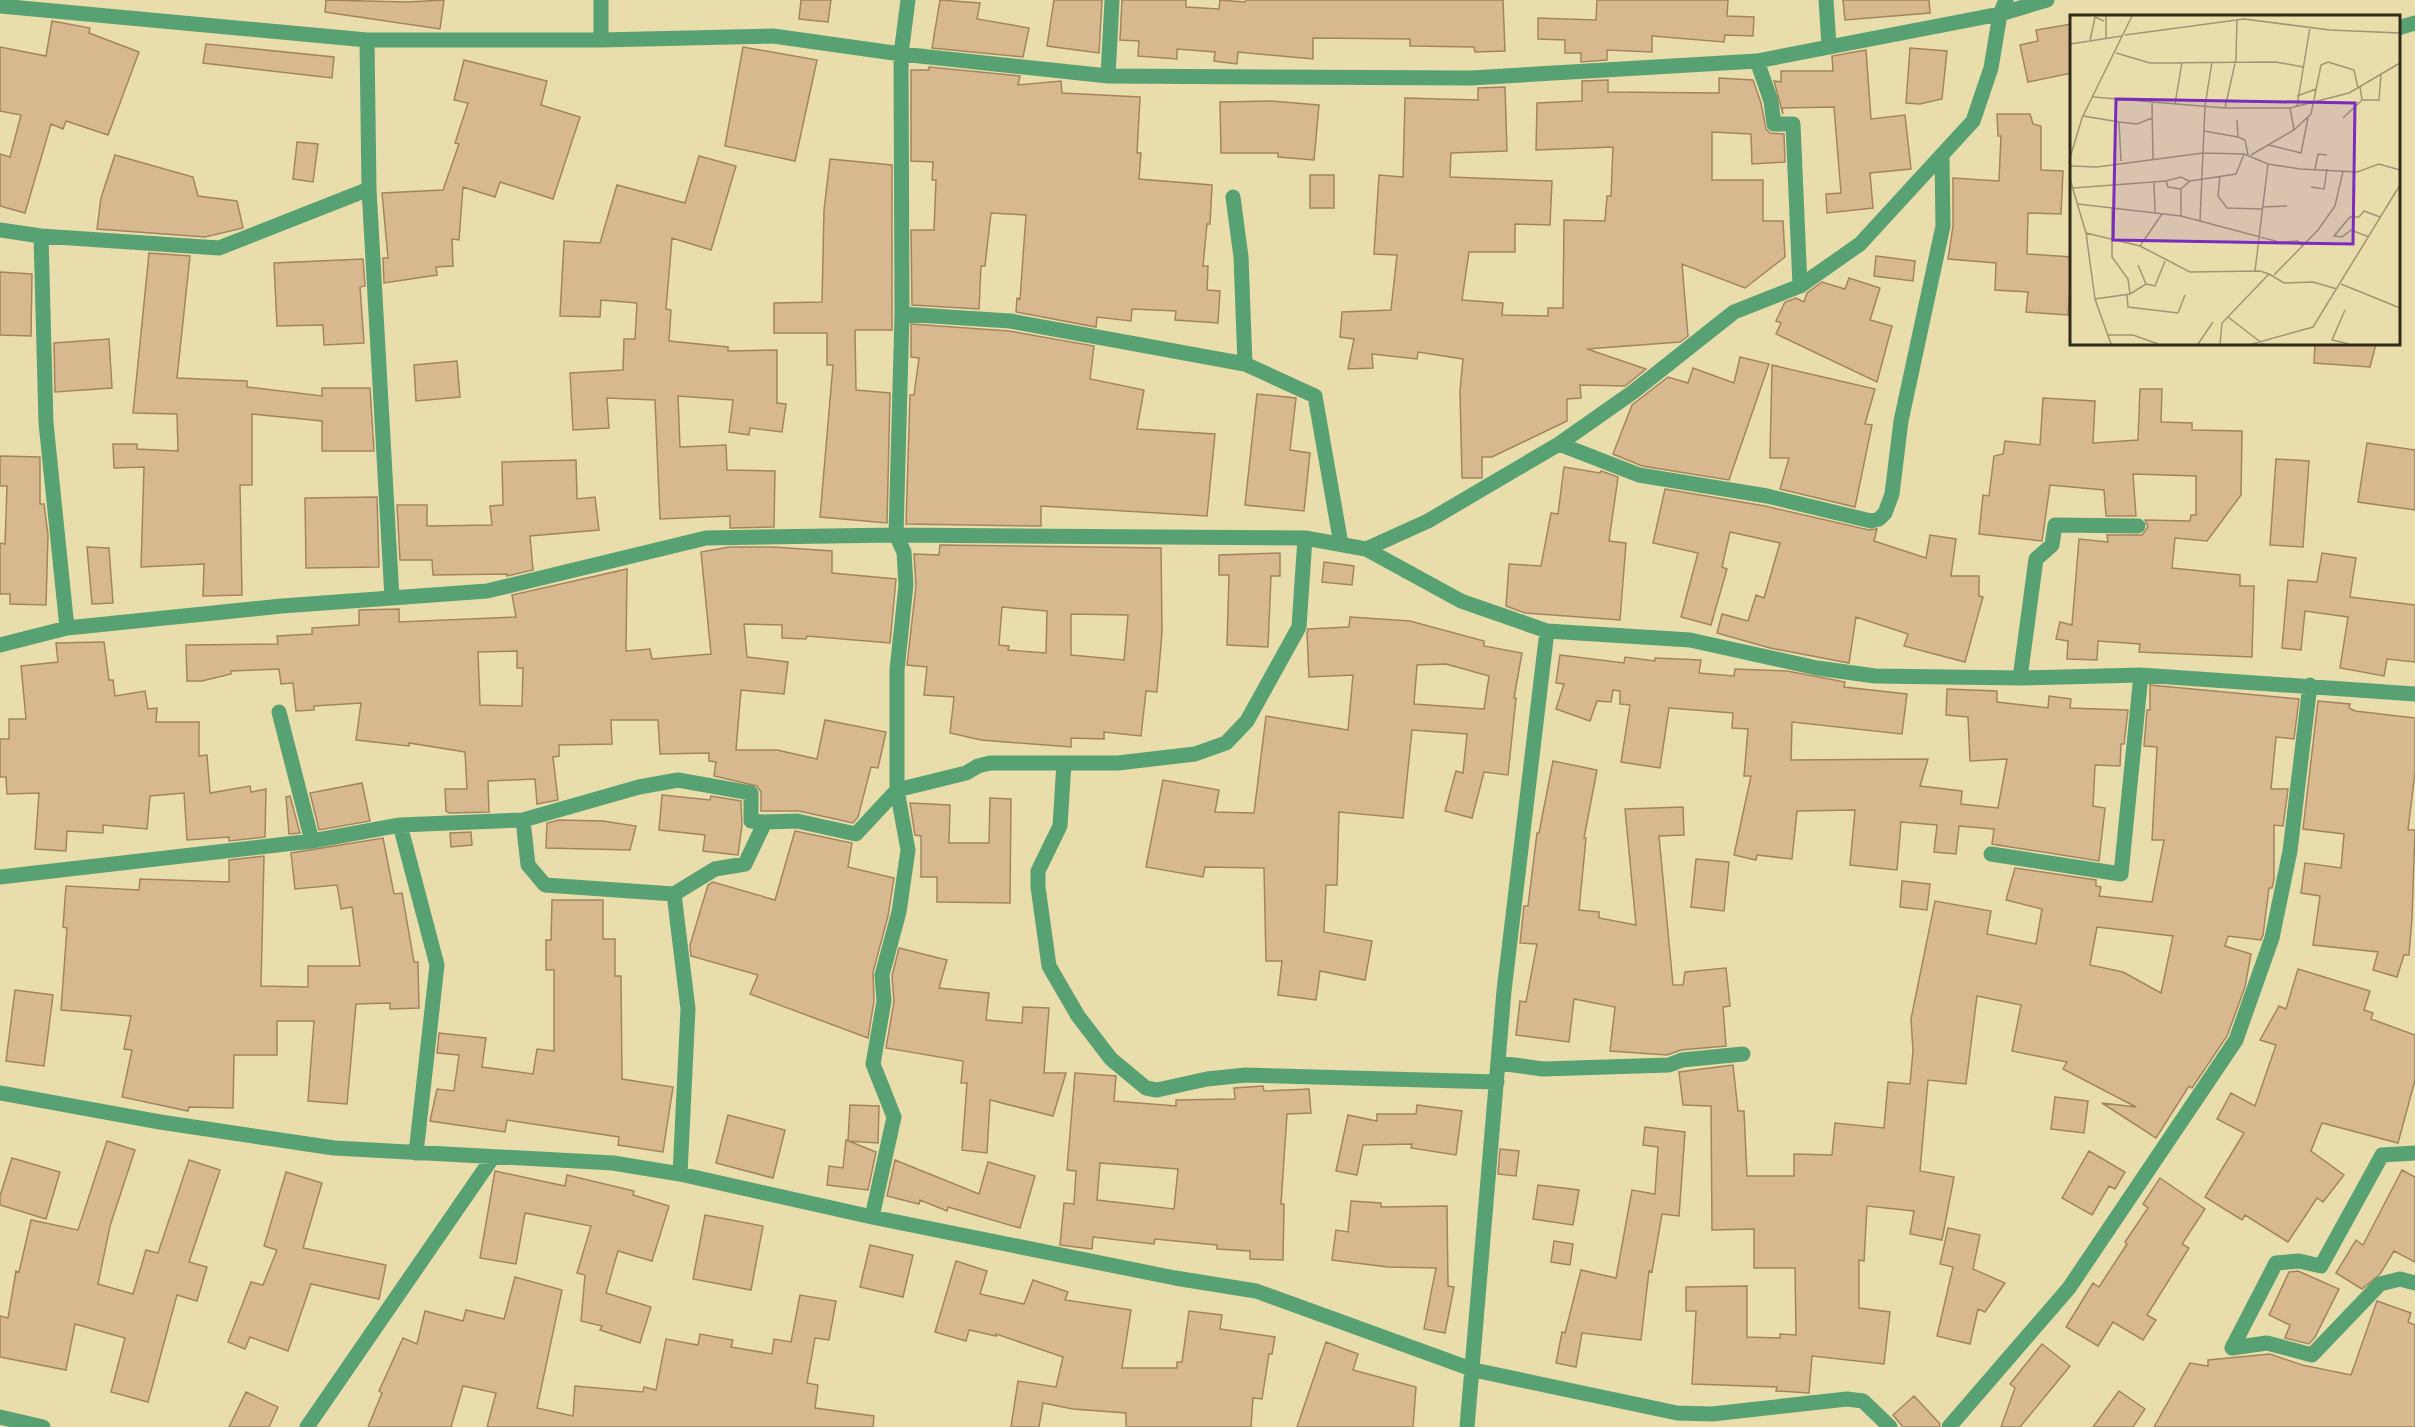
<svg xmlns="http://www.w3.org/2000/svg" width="2415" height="1427" font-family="'Public Sans',sans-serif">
  <rect width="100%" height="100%" fill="#eaddac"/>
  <!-- building -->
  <path fill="#d8b98f" stroke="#a3855d" stroke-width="1.5" fill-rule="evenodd" d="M326 0 407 2 444 0 440 29 325 12Z
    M801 0H831L828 22 799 19Z
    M940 0 980 3 977 19 1029 28 1023 57 932 48Z
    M1054 0H1102L1099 53 1047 46Z
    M1122 0H1186V7L1219 9 1220 0 1245 2 1246 0H1503L1505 51 1475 52 1474 47 1410 46V39L1313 38V59L1238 52 1237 64 1214 61 1215 52 1177 49V59L1138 56 1139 41 1120 40Z
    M1597 0H1728L1727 16 1754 17 1753 36 1725 35 1724 42 1652 36V52L1607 50V60L1581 62V53H1565V40L1538 39V18L1596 20Z
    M1843 0H1929L1930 13 1845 20Z
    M52 21 90 28 89 33 139 52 108 135 66 121 63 129 51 124 25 213 0 206V154L10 157 21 115 0 111V47L46 56Z
    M2072 24V73L2028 82 2020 45 2038 41 2036 30Z
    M206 44 334 57 332 78 203 63Z
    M743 47 817 60 795 161 725 146Z
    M1910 48 1947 51 1942 99 1920 104 1906 103Z
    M1866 50 1871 119 1905 115 1911 169 1870 173 1873 208 1827 213 1826 194 1841 193 1834 107 1782 108 1783 114 1774 81 1781 82V71H1833L1832 56Z
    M464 60 547 81 541 105 580 117 553 199 500 182 495 197 463 187 459 240 452 239 453 266 436 267 437 275 384 283 383 258H388L382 193 443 190 459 144 455 143 468 103 454 100Z
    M929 67 1020 76 1018 85 1061 81 1062 93 1140 97 1137 153H1141L1139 179 1212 185 1210 224H1207L1203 266H1208L1207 290 1220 291 1218 323 1175 320 1176 311 1132 309 1131 321 1097 317 1096 327 1016 312 1017 298 1020 299 1026 215 991 213 985 266H981L979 309 912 305 911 230H934L936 180H932L933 162 911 161V70H929Z
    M1719 78 1753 80 1761 103 1766 129 1770 133 1784 134 1785 162 1752 164 1751 134 1712 132V180H1763V221H1783L1785 257 1745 288 1682 264 1688 336 1680 342 1587 349 1646 369 1625 386 1580 385 1581 398 1567 399V421L1492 457H1482V478H1462L1460 391 1463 359 1418 352 1417 359 1372 354 1373 368 1348 369 1354 339 1340 337 1342 312 1391 310 1397 255 1374 254 1379 175 1403 177 1405 98 1478 100V88L1505 87 1507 151 1451 153 1450 177 1552 181 1550 225 1515 224V252H1469L1462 300 1503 303 1502 315 1548 316V308H1563L1564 220 1605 221 1607 196H1611L1613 147 1536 150 1537 103 1582 101V81L1608 80V92L1719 93Z
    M1271 101 1319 105 1314 160 1278 157V153H1221L1220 102Z
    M1997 114H2030L2033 124 2041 126V170L2063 171 2061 214 2028 213 2027 254 2072 257 2068 315 2026 312 2028 292 1995 290 1996 263 1948 259 1953 226V178L1999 181 2001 136H1998Z
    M297 142 318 144 313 182 293 179Z
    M115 155 193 177 198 196 237 201 243 228 205 237 97 229 101 198Z
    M699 156 736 166 711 250 672 238 666 309 671 310 669 341 728 347V351L777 350V403L786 404 782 432 750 428 749 435 729 432 733 400 678 396 680 447 726 445 727 470 775 471 774 527 730 528V516L660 519 655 400 607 398 609 428 573 430 570 373 623 370 624 339H635L637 303 601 300 600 317 560 316 564 241 600 243 617 185 685 203Z
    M830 159 892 165V330H855L856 390 890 393 887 523 820 517 833 365H827V333H774V303L822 302 824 210Z
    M1310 175H1334V208H1310Z
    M149 253 190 256 177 378 247 381V387L322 396V388H370L374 451H322V421L252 414V485H240L242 595 203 596 204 564 141 567 144 467 114 468 113 444H137V449L178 451 177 414 133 413Z
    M1876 256 1915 261 1913 281 1874 276Z
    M363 259 365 286 360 287 364 343 324 345 323 325 277 326 274 263Z
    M0 272 32 274 31 336 0 335Z
    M1849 278 1880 288 1870 320 1892 326 1877 382 1776 334 1781 323 1776 321 1785 302 1796 298 1804 302 1807 293 1822 282 1845 289Z
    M911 324 1009 331 1094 346 1090 379 1144 390 1137 429 1215 434 1207 516 1041 506V526L906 524 910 395H914L919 358 911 357Z
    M109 339 112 388 55 392 54 343Z
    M2315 344H2376L2370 367 2314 363Z
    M1740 357 1769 364 1729 480 1642 466 1613 454 1632 405 1668 377 1688 383 1693 368 1734 383Z
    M457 361 460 397 416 401 414 365Z
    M1772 365 1875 389 1865 424 1872 425 1855 507 1780 489 1789 458H1770Z
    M2140 389H2162L2161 422 2192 423V430L2242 431 2241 495 2207 541 2175 538 2172 568 2240 575V586H2254L2252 657 2139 652 2140 644 2098 641 2097 660 2067 659 2068 641 2056 639 2060 622 2072 625 2079 539 2108 542 2107 535H2142L2148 527 2145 520 2190 521 2191 515H2196V476L2133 474 2136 516H2106L2104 490 2050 485 2042 541 1979 534 1983 495 1989 496 1994 456 2003 454 2005 441 2040 445 2043 398 2095 401 2093 443 2138 440Z
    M1257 394 1296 398 1290 450 1310 453 1304 511 1245 505Z
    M2367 443 2415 450V510L2358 502Z
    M0 456 40 457V504H44L48 535 46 605 10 604V594H0V543L5 544 7 486H0Z
    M2276 459 2309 461 2303 547 2270 545Z
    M576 460 577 499 595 497 599 530 530 536 533 570 507 576V574L433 575 432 560H400L397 505H427V526L492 525 490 506 503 505 502 462Z
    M1564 467 1600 473 1601 471 1618 477 1609 541 1626 543 1620 620 1525 613 1506 606 1509 564 1541 566 1551 513 1558 514Z
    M1665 489 1765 506 1869 530 1877 529 1874 541 1926 558 1930 535 1956 539 1951 576H1979V596L1983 597 1965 662 1904 646 1908 634 1856 617 1849 663 1770 648 1717 633 1722 614 1748 621 1756 595 1764 598 1780 543 1730 532 1722 567 1727 569 1711 625 1681 617 1698 553 1653 543Z
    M377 497 379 567 306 568 305 498Z
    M940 545 1161 548 1162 632 1157 692 1146 691 1141 736 1104 732V739L1071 738V747L981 740 950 733 954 697 924 695 927 667 907 665 916 586 914 554 939 555ZM1002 607 1047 611 1046 653 1008 650 1009 646 999 645ZM1071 614 1128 615 1124 660 1071 655Z
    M87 547 109 548 113 603 92 604Z
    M729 547H773L832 551V573L896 579 890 643 807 636 806 639 782 638V625L744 624 747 657 788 662 784 694 741 690 736 750H777L817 759 825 720 886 732 878 768 871 767 858 817 853 823 799 811H761V792L757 786 714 776 716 762 709 761V753L660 754 658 720H611L612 744 559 745V756L553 757 558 800 537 804 535 779 488 781 489 812 449 813 446 811 445 789H467L465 752 409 743V746L356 740 361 703 314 706V710L296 711 293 683 281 684 279 669 231 671V674L202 681H187L186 645 278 644 277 636 312 634V628L359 625V610L399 609V622L516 617 512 595 627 569 626 651 650 649 652 659 711 654 701 552ZM517 651V668H523L522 706 480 705 478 652Z
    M1280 553V576H1271L1268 647 1227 645 1229 575H1219V555Z
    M2322 553 2356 558 2350 597 2415 605V662L2387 659 2384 676 2340 668 2348 617 2305 611 2301 650 2282 648 2288 580 2317 582Z
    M1324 562 1354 566 1352 585 1322 582Z
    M1350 617 1410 621 1484 641V646L1522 653 1514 698H1516L1508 775 1484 772 1472 818 1445 811 1456 771 1463 773 1467 734 1412 730 1403 818 1339 812 1337 885H1326L1324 932 1372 941 1365 980 1320 971 1316 1000 1278 995 1282 961H1266L1264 868 1205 867 1203 877 1146 867 1163 780 1219 790 1215 812 1254 813 1266 716 1348 730 1353 675 1309 677 1307 633 1308 629 1349 627ZM1446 664 1489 676 1484 709 1414 704 1417 665Z
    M104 642 109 680H113L115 696 145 691 148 709 157 708 156 722H199V756L207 755 210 793 250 786 251 792 266 789 265 837 229 841V837L187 840 184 793 150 796 147 829 103 825V833L67 831 66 851 35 849 39 793 7 794 6 777H0V739H9V719H26L21 666 58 662 56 643Z
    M1560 655 1624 663 1625 657 1655 661V658L1701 660 1699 673 1734 676 1735 669 1787 671 1845 682 1844 687 1907 694 1902 734 1792 722 1791 760 1928 759 1920 786 1962 791 1961 804 1998 808 2007 759 1970 761 1968 717 1946 715 1947 689 1997 691V702L2048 708 2049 696 2071 699 2070 708 2128 710 2124 744H2121L2120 766 2095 765 2093 806 2105 808 2099 861 1992 844 1994 829 1959 826 1956 854 1934 852 1937 825 1901 822 1897 870 1850 865 1855 810 1797 811 1792 859 1757 855 1756 860 1734 855 1751 776H1744L1748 729 1732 728 1733 713 1669 708 1660 768 1621 762 1630 705 1620 704V691L1613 690 1611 702 1597 701 1590 721 1556 709 1564 684 1556 683Z
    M2150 685 2299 699 2294 739 2276 737 2271 789H2288L2283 826 2274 825V879L2272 888H2269L2263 935 2261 940 2228 936 2225 946 2251 954 2245 987 2227 1036 2192 1088 2189 1086 2156 1138 2102 1103 2136 1107 2063 1069 2067 1062 2012 1051 2021 1005 1977 996 1966 1084 1928 1080 1920 1171 1954 1177 1942 1240 1910 1234 1914 1211 1867 1206 1864 1261 1859 1260V1308L1890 1312 1884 1364 1812 1356 1809 1393 1776 1391 1777 1387 1692 1384 1696 1311H1686V1287L1747 1286V1337L1780 1338V1334L1796 1335 1795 1268H1754V1229L1712 1230 1711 1106 1683 1105 1679 1072 1733 1065 1738 1111H1744L1747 1176H1794V1154L1832 1155 1835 1123 1884 1128 1888 1082 1910 1084 1913 1051 1911 1019 1935 901 1991 911 1987 934 2036 944 2042 909 2006 900 2015 868 2096 880V886L2101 887 2099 896 2152 902 2164 840H2152L2157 747 2144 746 2147 710H2150ZM2097 927 2173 936 2161 993 2123 972 2090 965Z
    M2318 701 2350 704 2349 708 2355 711 2415 718V772L2408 830H2415L2412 918 2409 955H2404L2397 977 2373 970 2378 952 2313 945 2320 896 2301 893 2305 863 2341 868 2344 834 2303 829Z
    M1553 761 1597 770 1584 838H1586L1579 910 1599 912V918L1636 925 1625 809 1683 807 1684 835 1659 836 1673 985H1683L1685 972 1726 968 1730 1006 1723 1007 1726 1046 1681 1050 1667 1055 1610 1051 1615 1007 1574 999 1569 1042 1516 1035 1520 1001 1526 1002 1537 944 1520 943 1524 906H1528L1537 833H1539Z
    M362 783 370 821 319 830 310 793Z
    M662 795 710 800 711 796 741 801 742 825 738 855 703 851 705 835 659 830Z
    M290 796 300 833 289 834 286 797Z
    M990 798 1011 799 1010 903 937 902V877H921V836L915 835 910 803 950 805 949 843H989Z
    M559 820 603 821 636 826 630 850 546 848 547 823Z
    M795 831 852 843 848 867 894 878 888 916 873 972 874 1001 868 1038 750 994 758 975 691 956 690 945 708 885 713 882 775 900Z
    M471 832 472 845 451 847 450 833Z
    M383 838 394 894 402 893 414 962H418L419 1008 390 1009V1003L356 1004 347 1104 308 1101 314 1021H277V1055H234L233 1108 189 1107 188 1111 122 1097 132 1050 124 1049 131 1016 61 1010 67 928 63 927 66 886 139 890 140 879 229 882V860L264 856 261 986 308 987V966H360L352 907 341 909 337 885 295 889 291 853Z
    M1696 859 1729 862 1724 911 1691 907Z
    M1902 881 1930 884 1927 910 1900 907Z
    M552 900H603V939H615V976H621L622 1079 673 1087 663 1152 618 1145 619 1137 507 1120 505 1132 430 1121 437 1089 454 1091 459 1055 437 1053 439 1033 486 1038 482 1067 533 1074 537 1049 554 1051V970H546V940H551Z
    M899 948 947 960 939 988 989 993 986 1020 1022 1023 1023 1007 1049 1008 1044 1073H1066L1053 1116 990 1100 987 1153 962 1150 967 1083H961L963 1061 886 1048 894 1002 892 976Z
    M2298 969 2370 991 2364 1010 2373 1013 2371 1019 2415 1035V1080L2398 1143 2322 1123 2311 1151 2344 1175 2323 1202 2317 1198 2288 1242 2245 1215 2242 1220 2205 1197 2244 1133 2217 1119 2231 1093 2255 1106 2276 1045 2260 1040 2279 1006 2286 1009Z
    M15 990 53 995 44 1066 6 1061Z
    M1075 1073 1116 1076 1114 1101 1176 1106V1100L1235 1099 1234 1088 1263 1086 1264 1091 1309 1089 1311 1113 1287 1114 1281 1204H1284L1283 1260 1250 1259V1251L1217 1249V1245L1155 1239 1154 1244 1093 1237 1092 1249 1060 1245 1064 1203 1074 1204 1076 1171 1067 1170ZM1100 1163 1178 1169 1174 1209 1097 1200Z
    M2055 1097 2088 1101 2084 1133 2051 1129Z
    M850 1105 879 1106 878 1143 848 1141Z
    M1417 1105 1462 1111 1456 1155 1411 1148 1412 1144 1363 1145 1357 1175 1336 1171 1348 1115 1377 1121V1114H1416Z
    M728 1115 785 1130 773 1178 716 1163Z
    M1645 1127 1685 1132 1679 1216 1662 1214 1652 1272 1649 1271 1641 1340 1582 1333 1576 1367 1556 1363 1562 1332 1565 1333 1581 1270 1616 1278 1632 1190 1655 1194 1658 1147 1643 1145Z
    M846 1140 876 1152 868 1190 827 1185 829 1166 843 1168Z
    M107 1141 135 1150 110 1226 98 1284 133 1294 146 1250 158 1253 189 1160 220 1170 189 1262 207 1267 197 1301 177 1295 148 1402 111 1392 125 1338 75 1324 66 1370 0 1357V1316L8 1318 16 1271 19 1272 31 1220 78 1230Z
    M1500 1149 1519 1151 1516 1176 1498 1174Z
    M2089 1151 2125 1172 2115 1189 2109 1186 2092 1215 2062 1198Z
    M12 1158 60 1172 46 1219 0 1205V1196Z
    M895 1160 979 1194 988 1162 1035 1176 1020 1228 948 1207 947 1211 920 1200 919 1204 887 1196Z
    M2402 1170 2415 1177V1262L2394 1251 2380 1274 2362 1289 2336 1273 2356 1240 2363 1245Z
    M495 1171 565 1186 567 1175 634 1191 633 1195 669 1206 652 1261 618 1251 606 1293 651 1307 640 1343 600 1330 602 1326 581 1321 585 1275 577 1273 591 1226 525 1213 516 1264 480 1258Z
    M286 1172 322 1183 303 1248 386 1265 379 1299 311 1284 288 1351 250 1337 245 1349 228 1342 251 1282 263 1285 277 1250 264 1246Z
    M2160 1178 2205 1209 2182 1244 2189 1248 2147 1315 2156 1320 2143 1340 2113 1322 2098 1346 2066 1327 2093 1283 2099 1287 2127 1244 2125 1242 2148 1208 2143 1204Z
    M1538 1185 1579 1190 1573 1225 1533 1219Z
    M1351 1201 1381 1203V1207L1447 1206 1448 1286 1454 1287 1445 1333 1424 1329 1436 1268 1388 1267 1332 1260 1336 1230 1348 1232Z
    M705 1215 763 1226 751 1290 693 1279Z
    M1948 1228 1980 1235 1973 1269 2005 1283 1985 1312 1978 1309 1970 1344 1937 1336 1953 1267 1940 1264Z
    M1554 1241 1573 1244 1570 1265 1551 1262Z
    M870 1245 913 1255 903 1297 860 1287Z
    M956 1261 987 1271 980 1294 1024 1304 1033 1280 1068 1292 1065 1300 1131 1310 1122 1368H1177V1362H1182L1189 1311 1222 1315 1220 1329 1275 1337 1272 1354H1269L1262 1399 1253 1398 1251 1427H1126V1413L1073 1409 1043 1403 1039 1427H1011L1018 1381 1056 1387 1063 1357 996 1334V1336L969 1330 966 1341 935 1332Z
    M2298 1271 2339 1289 2315 1337 2309 1344 2285 1338 2290 1325 2269 1315 2289 1272Z
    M515 1277 562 1290 537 1408 573 1416 575 1386 643 1392 644 1387 656 1390 666 1339 698 1345 700 1334 733 1340 731 1347 772 1354 774 1339 791 1342 800 1295 836 1301 829 1340 815 1338 807 1383 818 1385 815 1408 874 1416 873 1427H487L496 1393 463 1386 451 1427H368L382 1393 379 1391 403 1338 417 1344 425 1311 463 1321 466 1310 504 1319Z
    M2377 1301 2411 1313 2408 1322 2415 1325V1427H2154L2190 1363 2208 1366V1360L2270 1354 2302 1365 2351 1375Z
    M1326 1342 1358 1354 1353 1370 1416 1387 1413 1427H1297Z
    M2042 1344 2070 1366 2020 1427H2001L2015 1388 2010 1384Z
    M2119 1391 2145 1409 2133 1427H2093Z
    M246 1392 278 1407 269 1427H229Z
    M1914 1396 1940 1424 1939 1427H1903L1893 1415Z"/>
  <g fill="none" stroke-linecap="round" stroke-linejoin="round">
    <!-- street -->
    <path stroke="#58a173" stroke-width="15" d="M601 0V40
      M1826 0 1829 46
      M0 6 367 40H601L773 36 901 54 1108 76 1471 78 1757 61 2000 14 2047 0
      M2398 28 2415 23
      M367 40 369 189 392 598
      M1757 61 1771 101 1774 124H1793L1800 286
      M1108 76 1112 0
      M1233 197 1241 257 1245 364 1315 396 1341 544
      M0 230 41 236 46 423 67 628
      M41 236 219 248 369 189
      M902 314 1010 321 1245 364
      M1559 444 1639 475 1767 496 1871 521 1879 519 1885 513 1892 494 1901 421 1943 226 1942 157
      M1366 549 1428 521 1559 444 1633 392 1734 312 1800 286 1860 244 1973 121 1991 68 2000 14 2006 0
      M0 645 67 628 282 606 487 591 706 538 896 535 1305 538 1366 549 1461 601 1547 631 1690 640 1817 668 1875 676 2020 678 2141 675 2415 694
      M2020 678 2036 559 2052 545 2055 525 2138 526
      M279 712 312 841
      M1064 763 1060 826 1038 871V887L1049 966 1078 1016 1111 1059 1146 1088 1157 1090 1207 1079 1246 1075 1497 1082
      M523 820 639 787 678 780 751 793V821L765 822
      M400 825 437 965 416 1153
      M1991 854 2121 874 2141 675
      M0 877 312 841 400 825 523 820 528 865 545 885 674 894 715 869 745 864 765 822 797 821 856 834 897 790 966 773 978 766 990 763H1118L1195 754 1226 743 1247 721 1299 627 1305 538
      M674 894 688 1009 680 1174
      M1499 1063 1543 1069 1669 1065 1682 1060 1743 1054
      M0 1093 160 1122 334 1148 613 1163 680 1174 872 1217 1175 1278 1256 1291 1474 1370 1677 1413 1712 1414 1847 1399 1863 1401 1890 1427
      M872 1217 894 1117 873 1064 884 1001 882 975 899 912 908 850 897 790V670L906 585 904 552 896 535 902 314 901 54 908 0
      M2232 1348 2276 1263 2299 1261 2321 1266 2382 1155 2415 1153
      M2232 1348 2267 1343 2312 1355 2380 1284 2400 1279 2415 1283
      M0 1417 43 1427
      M307 1427 493 1157
      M1467 1427 1504 991 1547 631
      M1949 1427 2069 1288 2236 1040 2272 938 2290 851 2310 685"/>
  </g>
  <!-- overview -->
  <g transform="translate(2070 15)">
    <rect width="330" height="330" fill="#eaddac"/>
    <path fill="none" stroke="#a09671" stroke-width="1.5" d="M55 20 174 4 260 15 330 18M36 23V1M20 26 25 2 34 6M0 29 52 21M46 38 80 48 206 47 233 52M258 47 284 55 288 73M290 72 292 85H309L311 59M227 81 246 74M23 82 155 93H220L279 78 330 48M82 88 83 144M105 89 112 47M227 91 240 12M155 93 166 44 167 4M220 93 224 115M13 101 49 107 51 146M273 103 292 85M167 105 168 122 175 125 178 140M49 107 67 109 82 103M134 116 168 122M199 130 231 138 238 103M181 140 224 115 241 99 251 50 258 47M0 143 12 103 62 1M0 151 27 152 133 138 174 139 198 149 230 154 287 157 309 149 330 155M245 154 248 139 257 140M150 161 148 181 157 193 192 194M0 164 16 218 25 284 41 329M84 166 85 199M96 166 111 162 119 166M241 172 254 174 257 154M3 173 96 166 98 172 111 174 120 166 166 159 174 139M111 174V201M8 189 111 201 209 227 228 226 233 232M42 192V242L58 264 60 279M192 192 217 191M130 206 135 91 142 47M16 218 70 231 120 257 190 256 199 259M299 222 281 215 272 222 264 221 280 202H289L294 196 310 202M70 231 92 199M68 250 76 269M185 256 198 149M204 260 248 215 265 191 273 156M271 269 330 293M57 280 58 292 108 298 115 280M25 284 60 279 76 269 85 271 95 246M275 295 262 325 279 329M158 302 193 329M38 320H63L88 329M128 329 143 307M150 329 152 308 199 259 214 268 243 267 267 274M182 329 243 312 330 170"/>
    <path fill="#7b2cbf" fill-opacity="0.15" stroke="#7b2cbf" stroke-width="3" d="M46 84 285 88 283 229 43 225Z"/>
    <rect width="330" height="330" fill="none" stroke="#312c18" stroke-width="3"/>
  </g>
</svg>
